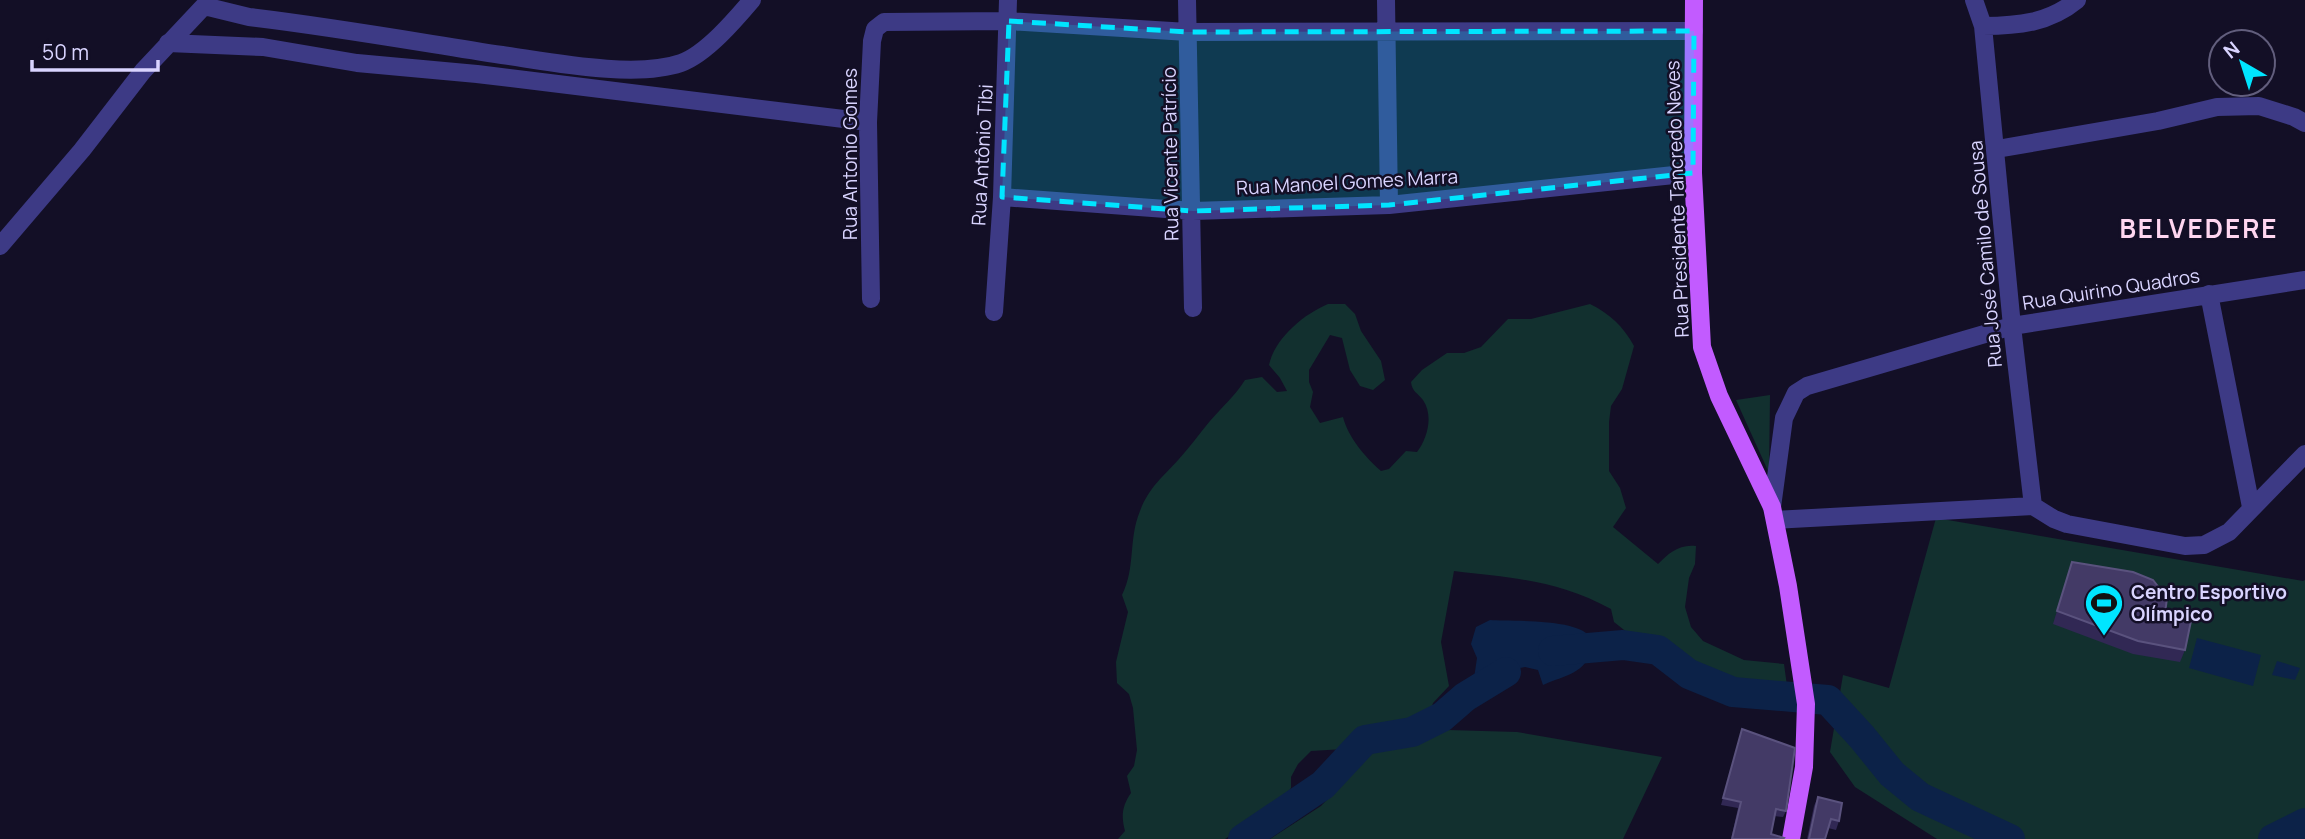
<svg xmlns="http://www.w3.org/2000/svg" width="2305" height="839" font-family="Manrope,sans-serif">
  <rect width="100%" height="100%" fill="#130f26"/>
  <!-- green -->
  <path fill="#12302f" d="M1328 304H1345L1355 314 1361 331 1381 361 1385 380 1373 390 1360 386 1350 370 1342 338 1330 335 1309 370V382L1313 392 1310 407 1320 423 1343 417C1348 437 1365 457 1381 471L1389 469 1406 451 1417 452C1427 439 1434 416 1423 400 1418 393 1412 392 1411 382L1422 370 1447 353H1464L1481 347 1508 319H1531L1590 304C1610 314 1623 326 1634 346L1622 389 1611 406 1609 422V471L1620 488 1626 508 1613 527 1658 564C1669 553 1679 544 1696 546L1695 564 1689 578 1685 607 1691 627 1703 641 1744 660 1784 664 1787 686 1783 688 1761 686 1722 678 1706 669 1689 664 1667 647 1633 637 1614 622 1611 609C1557 580 1513 578 1454 571L1441 642 1449 686 1433 703 1430 712C1407 724 1383 722 1359 730L1354 740 1344 749 1311 751 1298 764 1291 777V788L1279 803 1225 839H1118L1125 831C1121 816 1122 806 1131 793L1127 776 1134 766 1137 750 1133 708 1129 694 1117 683 1116 662 1128 612 1122 595C1136 567 1128 540 1140 511 1149 487 1163 477 1179 459 1190 447 1199 434 1210 421 1222 407 1235 396 1245 380L1262 377 1277 392 1287 391 1280 378 1269 365C1275 338 1304 314 1328 304Z
    M1770 395 1769 473 1736 400Z
    M1936 518 2303 581 2305 580V839H1937L1855 787 1830 752 1843 675 1889 688Z
    M1448 730 1517 732 1662 757 1623 839H1270L1321 806 1375 750Z"/>
  <!-- water -->
  <path fill="#0c2248" d="M1490 620C1509 622 1600 616 1592 648 1586 674 1565 675 1543 685L1538 670 1525 667 1510 670C1501 683 1488 689 1472 692L1477 658 1471 644 1476 627Z
    M2197 638 2261 655 2253 686 2189 668Z
    M2277 661 2300 668 2295 680 2272 675Z"/>
  <g fill="none" stroke-linecap="round" stroke-linejoin="round">
    <!-- river -->
    <path stroke="#0c2248" stroke-width="30" d="M1553 651 1623 645 1658 650 1689 674 1733 692 1828 700 1862 737 1892 774 1920 797 2010 839
      M1243 839 1323 785 1365 740 1412 732 1442 717 1465 697 1506 672
      M2273 839 2305 823"/>
    <!-- minor -->
    <path stroke="#3d3a85" stroke-width="18" d="M1187 0 1193 308
      M1386 0 1389 205
      M1974 0 1983 26 2012 326 2033 506
      M1983 26C2018 26 2049 23 2077 0
      M168 43 263 47 357 63 477 74 868 122
      M1997 149 2158 121 2217 107 2259 106 2294 117 2305 123
      M1002 197 1193 211 1389 205 1693 173
      M0 246 82 150 143 71 204 6 249 17C334 27 418 42 502 55 551 62 635 79 681 63 706 54 735 20 752 0
      M2209 294 2251 507
      M871 299 868 122 872 41 875 29 884 22 1009 21 1188 32 1694 31
      M994 312 1002 197 1008 0
      M1772 507 1784 418 1796 393 1807 386 2012 326 2305 280
      M1775 520 2033 506 2054 519 2067 524 2185 546 2204 545 2229 532 2305 454"/>
    <!-- major -->
    <path stroke="#c25bff" stroke-width="18" d="M1694 0 1693 173 1702 347 1719 396 1772 507 1788 586 1806 704 1804 767 1791 839"/>
  </g>
  <!-- wall -->
  <path fill="#312854" d="M2072 562 2165 614 2185 650 2180 662 2133 654 2053 624Z
    M1742 729 1786 811 1783 817 1774 816 1771 834 1783 839H1731L1738 808 1721 805Z
    M1818 797 1839 821 1836 830 1828 828 1825 839H1807L1814 806Z"/>
  <!-- building -->
  <path fill="#433a66" stroke="#5a527e" stroke-width="2" d="M2072 562 2133 572 2153 580 2167 598 2165 614 2191 621 2185 650 2138 641 2057 611Z
    M1742 729 1795 748 1786 811 1776 809 1771 834 1784 838 1783 839H1732L1741 802 1723 798Z
    M1818 797 1842 803 1839 821 1831 819 1825 839H1809Z"/>
  <!-- marked area -->
  <path fill="#00e5ff" fill-opacity="0.2" stroke="#00e5ff" stroke-width="5" stroke-dasharray="14 9" stroke-linejoin="round" d="M1009 21 1188 32 1694 31 1693 173 1389 205 1193 211 1002 197Z"/>
  <!-- icons -->
  <defs>
    <g id="stadium-pin" transform="scale(2.0125)"><path d="M0 17L-7.5 6A9.5 9.5 0 1 1 7.5 6Z" fill="#00e5ff" stroke="#130f26"/><path d="M0-5a6.5 5 0 1 0 0 10a6.5 5 0 1 0 0-10ZM-3.5-1.8h7v3.6h-7Z" fill="#111"/></g>
  </defs>
  <g fill-rule="evenodd">
    <use href="#stadium-pin" x="2104" y="603"/>
  </g>
  <g text-anchor="middle" stroke-width="5" stroke-linejoin="round" paint-order="stroke">
    <!-- street labels -->
    <g font-size="19" fill="#d9d4ff" stroke="#130f26">
      <text transform="translate(850 154) rotate(-90)" y="7">Rua Antonio Gomes</text>
      <text transform="translate(1170 154) rotate(-91)" y="7">Rua Vicente Patrício</text>
      <text transform="translate(982 155) rotate(-87)" y="7">Rua Antônio Tibi</text>
      <text transform="translate(1347 182) rotate(-3)" y="7">Rua Manoel Gomes Marra</text>
      <text transform="translate(1677 199) rotate(-92)" y="7">Rua Presidente Tancredo Neves</text>
      <text transform="translate(1985 254) rotate(-95)" y="7">Rua José Camilo de Sousa</text>
      <text transform="translate(2111 289) rotate(-9)" y="7">Rua Quirino Quadros</text>
    </g>
    <!-- poi labels -->
    <g font-size="19" font-weight="bold" fill="#d9d4ff" stroke="#130f26" text-anchor="start">
      <text x="2131" y="599">Centro Esportivo<tspan x="2131" dy="22">Olímpico</tspan></text>
    </g>
    <!-- district labels -->
    <g font-size="26" font-weight="bold" letter-spacing="2" fill="#ffd6f0" stroke="#130f26">
      <text x="2199" y="238">BELVEDERE</text>
    </g>
  </g>
  <!-- north arrow -->
  <g transform="translate(2242 63) rotate(321)"><circle r="33" fill="#130f26" stroke="#625e7d" stroke-width="2"/>
  <path d="M0-5L12 26L0 18L-12 26Z" fill="#00e5ff"/>
  <text y="-10" font-size="19" font-weight="bold" text-anchor="middle" fill="#d9d4ff">N</text>
  </g>
  <!-- scale -->
  <path d="M32 60v10h126v-10" fill="none" stroke="#d9d4ff" stroke-width="3.5"/>
  <text x="42" y="60" font-size="21" fill="#d9d4ff" stroke="#130f26" stroke-width="5" paint-order="stroke">50 m</text>
</svg>
